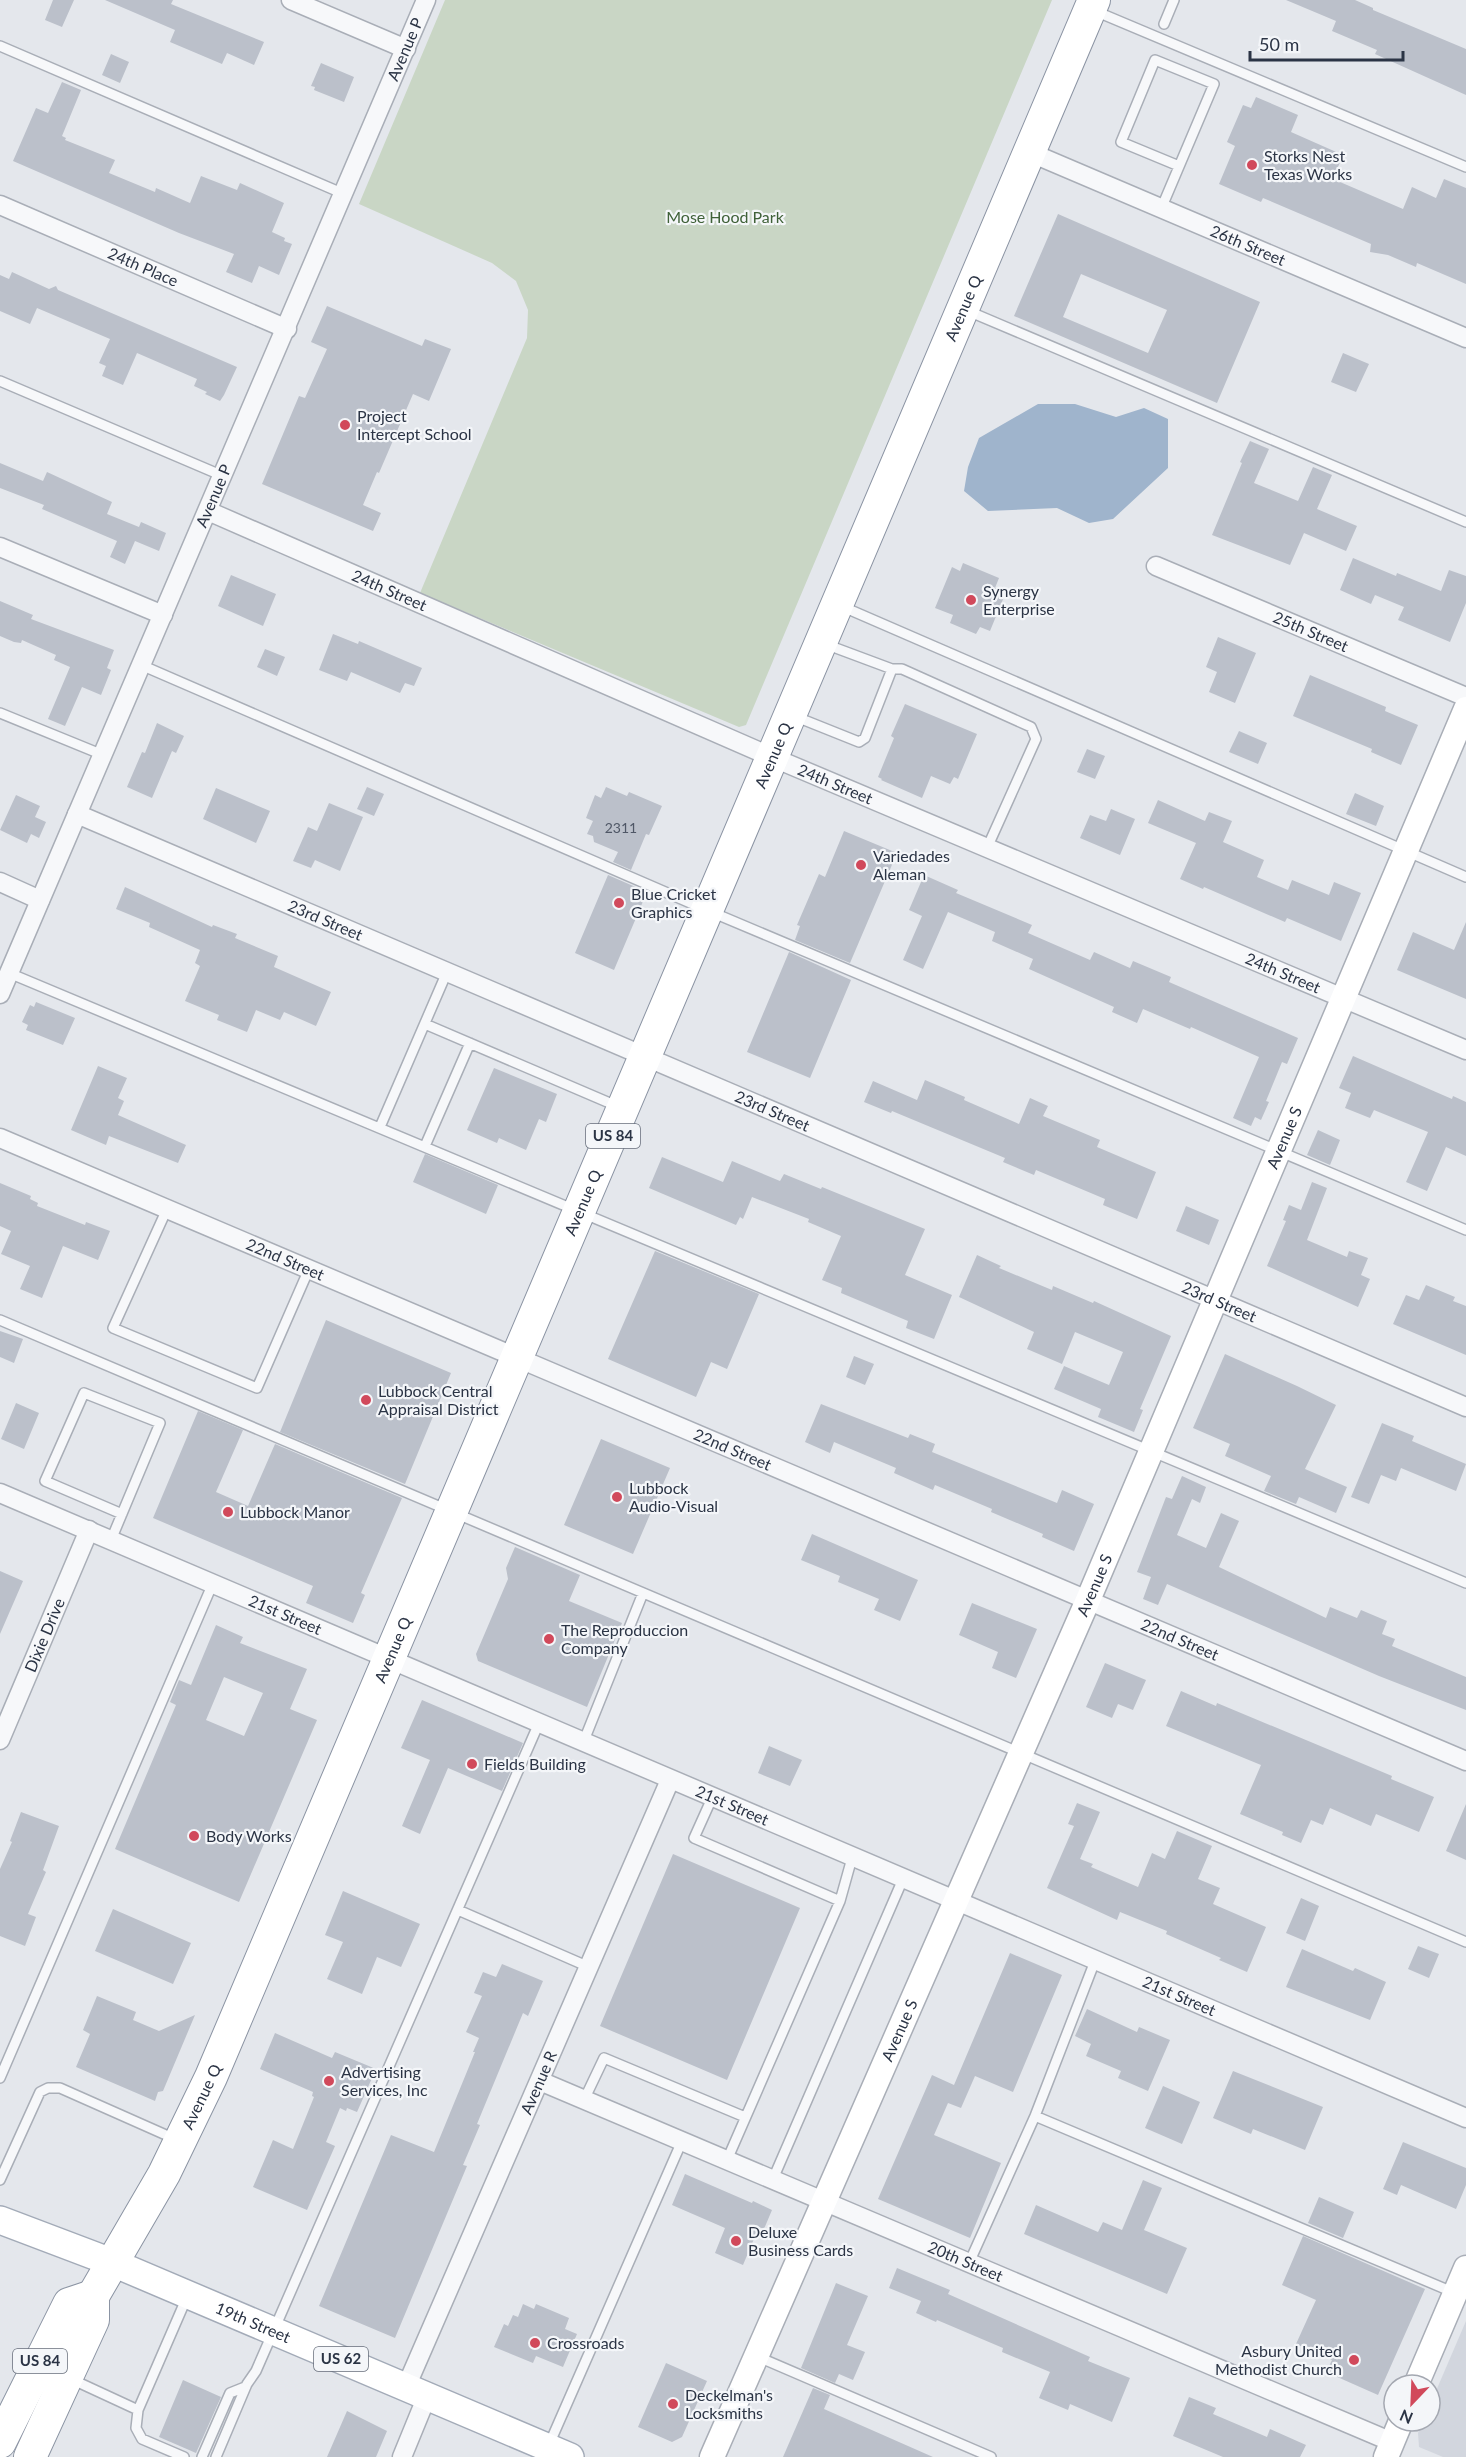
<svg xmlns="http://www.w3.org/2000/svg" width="1466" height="2457" font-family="Lato,sans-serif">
  <rect width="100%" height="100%" fill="#e4e7ec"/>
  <!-- built -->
  <path fill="#d2d6de" d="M1466 2321V2457H1443L1419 2447 1418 2433 1423 2421H1430V2405Z"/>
  <!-- green -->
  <path fill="#c9d6c5" d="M445 0H1052L746 725 739 727 420 593 527 338 528 310 516 281 492 263 359 204Z"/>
  <!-- water -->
  <path fill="#9fb4cc" d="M1038 404H1075L1116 417 1144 408 1168 419V468L1113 519 1089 523 1057 508 988 511 964 491 968 467 979 438Z"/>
  <!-- building -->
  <path fill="#bbc0ca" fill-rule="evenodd" d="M53 0H74L62 27 45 20Z
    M105 0H173L171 4 264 42 254 65 227 53 222 64 170 42 175 30Z
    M1286 0H1355L1373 8V10L1466 49V95L1375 54 1377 50 1332 31 1336 21Z
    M111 54 129 62 120 83 102 75Z
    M321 63 354 77 344 102 314 90 315 87 311 86Z
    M62 82 81 90 62 136 66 138 65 140 115 160 109 173 155 192 156 188 190 203 201 176 237 190 240 183 284 203 272 232 285 238 284 241 292 244 279 275 259 266 252 283 226 272 234 254 179 233 13 161 36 108 48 113Z
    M1256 97 1298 115 1291 132 1343 155 1333 179 1403 209 1412 187 1436 198 1444 179 1466 188V284L1417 263 1416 267 1388 255 1370 252 1371 244 1263 198 1261 202 1219 184 1235 146 1227 142 1243 105 1251 108Z
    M1058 214 1260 302 1217 403 1014 316ZM1081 274 1167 310 1148 353 1063 317Z
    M12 272 49 289 56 286 58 290 237 367 224 395 220 401 205 394 207 392 194 386 197 379 137 353 123 385 102 376 106 366 99 363 110 339 37 308 30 324 0 311V275L9 279Z
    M327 306 422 346 425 339 451 349 429 401 413 394 379 473 377 472 363 505 381 513 373 531 262 484 299 396 305 398 327 349 311 342Z
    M1343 353 1369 364 1356 392 1331 382Z
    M1250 441 1269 449 1254 483 1298 501 1313 467 1332 475 1317 509 1357 526 1346 551 1304 533 1290 565 1212 535 1242 463 1240 462Z
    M0 463 43 481 47 472 112 502 107 514 139 527 141 522 166 533 159 551 135 541 125 564 110 557 117 541 42 509 44 505 0 488Z
    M1353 558 1396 576 1397 573 1441 591 1449 570 1466 576V603L1450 642 1398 620 1404 607 1375 595 1371 604 1340 590Z
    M963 563 999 578 995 588 1006 592 990 631 980 627 976 634 950 623 953 615 935 608 952 567 960 571Z
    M231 575 276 594 263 626 218 606Z
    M0 601 33 615 31 619 114 650 107 668 111 670 101 695 82 687 65 726 48 719 70 667 54 660 56 655 22 640 21 643 14 642 0 636Z
    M333 634 358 644 359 641 422 668 414 686 405 683 400 693 351 672 347 681 319 670Z
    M1218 637 1256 653 1235 703 1209 692 1217 672 1206 667Z
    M265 649 285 657 277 676 257 667Z
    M1310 675 1386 707 1385 711 1418 725 1401 765 1371 752 1372 749 1293 716Z
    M905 704 977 734 958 779 954 777 950 784 931 776 922 798 881 780 882 779 878 777 894 738 891 736Z
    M157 723 184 736 176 753 172 751 152 798 127 787 142 752 145 753Z
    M1239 731 1267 743 1258 764 1229 752Z
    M1087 749 1105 756 1095 779 1077 772Z
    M367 787 384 794 374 816 357 809Z
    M606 787 627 796 629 792 662 806 649 835 646 834 631 870 613 862 618 852 594 842 593 836 587 834 593 821 586 818 595 795 601 798Z
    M216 788 270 811 256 843 203 819Z
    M1355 793 1384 806 1376 826 1346 814Z
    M16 795 40 806 35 817 46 822 39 838 31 834 27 843 0 830Z
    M1158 800 1205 821 1209 812 1232 821 1223 842 1264 860 1257 877 1288 890 1292 880 1329 895 1334 882 1361 893 1341 941 1287 918 1285 922 1204 887 1203 889 1180 879 1196 843 1148 823Z
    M329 803 363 817 340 871 315 860 311 868 293 861 308 827 317 831Z
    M1111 809 1135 819 1120 855 1080 838 1090 815 1106 821Z
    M844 831 897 853 850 963 795 940 800 926 797 925 819 874 825 877Z
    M608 875 647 892 614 970 575 953Z
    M924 875 958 890 956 893 1032 925 1028 933 1090 960 1094 952 1130 968 1133 961 1171 977 1169 982 1298 1038 1287 1064 1282 1062 1266 1101 1269 1102 1261 1120 1255 1117 1251 1126 1233 1118 1259 1057 1191 1027 1190 1029 1143 1009 1137 1023 1112 1012 1114 1007 1029 969 1033 959 992 941 995 932 948 912 923 969 903 960 922 916 909 910Z
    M125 887 212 927 213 925 237 934 235 938 278 956 274 967 331 992 316 1026 284 1012 280 1020 256 1010 247 1032 217 1020 219 1015 185 1001 200 966 195 963 200 950 149 927 150 923 116 909Z
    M1466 922V999L1397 970 1413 932 1454 950Z
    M789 952 851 980 810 1078 747 1052Z
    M36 1002 75 1018 63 1045 26 1030 28 1025 22 1022 30 1005 34 1007Z
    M1353 1056 1452 1099 1453 1096 1466 1102V1156L1446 1147 1427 1191 1406 1182 1428 1132 1374 1110 1370 1118 1345 1108 1351 1093 1339 1088Z
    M98 1066 127 1078 118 1098 124 1101 118 1115 186 1145 178 1163 109 1136 106 1145 71 1130Z
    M494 1068 557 1094 546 1122 539 1119 526 1150 499 1138 497 1143 467 1130Z
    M925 1080 965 1097 964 1100 1019 1124 1030 1098 1048 1106 1043 1116 1100 1140 1097 1147 1156 1172 1137 1219 1103 1205 1105 1199 1036 1170 1034 1175 1003 1162 1005 1158 892 1111 891 1113 864 1102 873 1081 917 1100Z
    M1318 1130 1340 1140 1330 1165 1307 1155Z
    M425 1154 498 1185 486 1214 413 1182Z
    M662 1157 723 1182 732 1161 780 1181 784 1174 821 1189 822 1187 925 1229 905 1275 952 1295 934 1339 906 1328 908 1321 841 1293 842 1288 822 1280 841 1236 808 1222 809 1219 752 1197 743 1219 740 1217 736 1225 649 1188Z
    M1312 1182 1327 1188 1307 1240 1347 1257 1349 1251 1368 1258 1361 1275 1370 1279 1358 1307 1267 1266 1286 1221 1283 1220 1289 1205 1301 1210Z
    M0 1183 31 1196 30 1199 38 1203 37 1206 85 1225 86 1222 110 1231 98 1260 63 1246 42 1298 20 1289 30 1266 1 1254 11 1231 0 1226Z
    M1186 1206 1219 1220 1209 1245 1176 1231Z
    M655 1251 759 1294 727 1369 711 1362 696 1397 608 1359Z
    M977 1255 1001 1266 999 1268 1052 1290 1053 1286 1093 1303 1094 1301 1171 1336 1140 1409 1143 1410 1134 1432 1098 1417 1101 1409 1054 1389 1064 1366 1109 1385 1123 1352 1075 1332 1062 1364 1027 1349 1034 1332 959 1297Z
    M1426 1285 1455 1297 1453 1301 1466 1306V1355L1393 1324 1406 1295 1419 1300Z
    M326 1320 451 1373 405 1484 280 1432Z
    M0 1331 23 1339 14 1363 0 1357Z
    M1225 1354 1297 1386 1336 1405 1305 1469 1347 1487 1336 1513 1299 1497 1296 1504 1264 1491 1271 1476 1225 1456 1230 1444 1193 1428Z
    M854 1356 874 1364 865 1385 846 1377Z
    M16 1403 39 1413 24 1449 1 1439Z
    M821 1404 908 1438 910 1434 935 1444 932 1452 1057 1503 1062 1490 1094 1504 1074 1551 1042 1537 1043 1534 991 1512 992 1509 935 1485 933 1490 894 1473 896 1468 834 1442 830 1453 805 1442Z
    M198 1411 243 1430 216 1492 248 1506 275 1444 402 1498 361 1593 365 1595 353 1623 306 1603 313 1586 153 1518Z
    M1382 1423 1414 1436 1412 1441 1466 1464 1456 1491 1401 1468 1396 1481 1381 1475 1369 1504 1351 1497Z
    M601 1439 670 1468 633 1554 564 1525Z
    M1182 1476 1206 1487 1200 1503 1192 1499 1177 1535 1206 1548 1221 1513 1239 1521 1219 1567 1326 1618 1330 1607 1357 1618 1361 1610 1387 1621 1382 1634 1395 1639 1392 1646 1466 1677V1710L1379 1676 1167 1584 1158 1605 1143 1599 1151 1577 1137 1572 1166 1497 1172 1499Z
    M812 1534 918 1580 900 1621 874 1610 879 1599 838 1582 840 1576 801 1560Z
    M515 1547 580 1575 569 1601 622 1623 587 1707 478 1661 476 1654 508 1579 506 1568Z
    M0 1571 23 1581 0 1634Z
    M972 1603 1037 1629 1016 1678 992 1668 998 1652 959 1635Z
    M216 1625 243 1637 240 1643 307 1669 290 1709 317 1720 239 1902 115 1849 176 1705 170 1702 179 1680 191 1685ZM224 1677 263 1693 244 1736 206 1720Z
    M1105 1663 1146 1680 1133 1710 1118 1704 1112 1718 1086 1707Z
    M1181 1691 1216 1706 1217 1703 1361 1763 1392 1776 1391 1779 1434 1797 1419 1832 1376 1814 1371 1826 1330 1808 1323 1825 1311 1820 1301 1843 1282 1835 1283 1832 1240 1814 1261 1765 1166 1726Z
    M422 1700 523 1743 502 1791 448 1768 420 1834 402 1826 430 1760 401 1748Z
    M769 1746 802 1760 790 1786 758 1773Z
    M1077 1803 1100 1812 1080 1859 1093 1864 1091 1867 1138 1887 1152 1853 1165 1859 1177 1831 1212 1846 1198 1879 1220 1888 1213 1904 1266 1927 1247 1972 1219 1960 1221 1958 1166 1934 1167 1931 1120 1912 1117 1920 1047 1888 1074 1826 1068 1824Z
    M1466 1804V1860L1446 1851Z
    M21 1812 59 1826 43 1870 46 1872 28 1914 36 1917 25 1946 0 1936V1869L12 1842 10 1841Z
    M673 1854 800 1908 727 2080 600 2026Z
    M343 1891 420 1924 401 1967 377 1957 362 1994 327 1979 343 1942 325 1935Z
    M1301 1898 1319 1906 1305 1941 1286 1933Z
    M113 1909 191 1943 173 1984 95 1951Z
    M1418 1946 1439 1954 1429 1978 1408 1969Z
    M1302 1949 1353 1971 1355 1968 1386 1982 1370 2020 1286 1987Z
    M1010 1953 1062 1975 1013 2092 975 2076 961 2108 948 2103 934 2135 1001 2163 970 2238 878 2199 932 2075 954 2085Z
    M502 1964 543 1981 528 2016 523 2013 477 2124 480 2125 463 2165 467 2166 395 2338 319 2306 391 2135 434 2152 475 2052H473L479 2038 466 2032 482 1996 474 1993 483 1972 496 1977Z
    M97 1996 136 2012 133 2020 159 2031 195 2015 163 2091 158 2092 155 2101 76 2067 90 2034 83 2030Z
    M1087 2009 1137 2032 1139 2027 1170 2040 1148 2091 1118 2078 1121 2071 1086 2056 1091 2044 1075 2036Z
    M275 2033 332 2058 335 2052 376 2069 357 2112 347 2108 346 2111 340 2108 326 2142 335 2146 307 2210 253 2187 273 2140 293 2149 314 2097 312 2096 313 2092 260 2069Z
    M1233 2071 1323 2107 1305 2150 1253 2129 1251 2134 1213 2118Z
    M1163 2086 1200 2102 1182 2144 1145 2128Z
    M1403 2142 1466 2168V2185L1456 2209 1401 2185 1397 2195 1383 2189Z
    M685 2174 752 2203 753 2201 772 2210 764 2229 759 2227 743 2265 715 2253 725 2228 672 2205Z
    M1143 2180 1162 2188 1144 2230 1187 2248 1167 2294 1024 2234 1036 2205 1098 2232 1103 2222 1122 2230Z
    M1319 2197 1354 2212 1343 2238 1308 2223Z
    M1303 2236 1425 2289 1378 2395 1326 2372 1332 2360 1296 2344 1316 2300 1282 2285Z
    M897 2268 950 2290 948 2294 1090 2357 1088 2361 1130 2378 1112 2422 1070 2404 1068 2410 1039 2398 1050 2372 1002 2352 1003 2348 937 2320 936 2322 916 2313 921 2301 889 2288Z
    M836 2283 868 2296 847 2345 865 2352 853 2380 839 2374 835 2383 801 2368Z
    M523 2304 534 2309 536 2304 569 2318 565 2329 577 2334 563 2367 536 2356 533 2363 494 2347 504 2324 508 2326 513 2315 518 2317Z
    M666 2363 707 2381 682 2437 672 2442 638 2427Z
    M183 2380 221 2397 196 2453 159 2437Z
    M813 2388 830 2395 824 2409 933 2457H783Z
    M1189 2397 1216 2408 1213 2414 1267 2437 1270 2429 1306 2445 1300 2457H1223L1173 2436Z
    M347 2411 387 2431 376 2457H327Z"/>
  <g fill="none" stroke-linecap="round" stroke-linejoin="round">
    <!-- lane casing -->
    <g stroke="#a9aeb7" stroke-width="12">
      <path id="lane" d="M1095 11 1466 167
        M1164 24 1174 0
        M0 46 344 194
        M1161 209 1214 84 1155 60 1121 142 1179 166
        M968 311 1466 522
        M0 381 223 476
        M841 606 1466 877
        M141 665 709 911 1466 1230
        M892 669H902L1031 727 1036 739 987 848
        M0 713 103 755
        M794 716 859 742 865 738 892 669 825 644
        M9 973 1466 1583
        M425 1024 619 1107
        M380 1127 447 972
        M425 1146 470 1043
        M167 1209 113 1328 257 1388 309 1269
        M0 1320 1466 1942
        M111 1540 160 1423 84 1393 45 1481 122 1514
        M583 1743 643 1593
        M712 1798 694 1838 840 1901
        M458 1910 589 1967
        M0 2078 213 1583
        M584 2100 604 2058 745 2117
        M1035 2116 1455 2293
        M727 2160 840 1901 852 1858
        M773 2179 903 1879
        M0 2180 40 2092 48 2088H60L175 2139
        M969 2263 1035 2116 1095 1961
        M756 2356 991 2457
        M71 2379 138 2410 187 2297
        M138 2410 136 2428 142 2439 184 2457
        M548 2447 682 2141
        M202 2457 230 2393 245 2387
        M216 2457 247 2384 256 2371 539 1723"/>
    </g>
    <!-- street casing -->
    <g stroke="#a9aeb7" stroke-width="21">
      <g id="street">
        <path d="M291 0 406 49"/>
        <path id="s1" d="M1029 152 1466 338"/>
        <path id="s2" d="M0 205 287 329"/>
        <path id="s3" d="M208 511 774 758 1466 1050"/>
        <path d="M0 547 163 615"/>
        <path id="s4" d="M1156 566 1466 697"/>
        <path id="s5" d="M77 814 1466 1407"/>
        <path d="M0 882 40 900"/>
        <path id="s6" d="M0 994 426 0"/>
        <path id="s7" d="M0 1138 1466 1761"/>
        <path id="s8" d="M0 1493 1466 2118"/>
        <path id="s9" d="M0 1740 89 1530"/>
        <path id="s10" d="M540 2081 1392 2442"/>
        <path id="s11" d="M406 2387 670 1780"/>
        <path d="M402 2457 427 2396"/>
      </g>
    </g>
    <!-- secondary casing -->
    <g stroke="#a9aeb7" stroke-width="27">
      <g id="secondary">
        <path d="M1416 2385 1466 2268"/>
        <path id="s12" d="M712 2457 1088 1600 1466 709"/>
        <path d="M1386 2457 1401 2421"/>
      </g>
    </g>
    <!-- primary casing -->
    <g stroke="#a3abb8" stroke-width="30">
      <g id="primary">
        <path id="s13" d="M0 2220 111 2262 570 2457"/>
      </g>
    </g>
    <!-- highway casing -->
    <g stroke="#8b94a3" stroke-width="34">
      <g id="highway">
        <path d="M0 2442 69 2304 93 2296"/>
        <path id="s14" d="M30 2457 93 2320V2296L164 2174 211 2077 1094 0"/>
      </g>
    </g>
    <!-- lane -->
    <use href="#lane" stroke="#f7f8fa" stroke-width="9"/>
    <!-- street -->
    <use href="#street" stroke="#f7f8fa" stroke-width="18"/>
    <!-- secondary -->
    <use href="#secondary" stroke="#fff" stroke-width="24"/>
    <!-- primary -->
    <use href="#primary" stroke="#fff" stroke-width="27"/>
    <!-- highway -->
    <use href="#highway" stroke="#fff" stroke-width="32"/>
  </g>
  <!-- markers -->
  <g fill="#d1495b" stroke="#f4f6f9" stroke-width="2">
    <circle cx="1252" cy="165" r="6"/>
    <circle cx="345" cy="425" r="6"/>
    <circle cx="971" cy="600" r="6"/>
    <circle cx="861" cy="865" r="6"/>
    <circle cx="619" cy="903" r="6"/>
    <circle cx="366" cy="1400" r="6"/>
    <circle cx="617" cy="1497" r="6"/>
    <circle cx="228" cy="1512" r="6"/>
    <circle cx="549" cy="1639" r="6"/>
    <circle cx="472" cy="1764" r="6"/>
    <circle cx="194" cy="1836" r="6"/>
    <circle cx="329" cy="2081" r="6"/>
    <circle cx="736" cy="2241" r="6"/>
    <circle cx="535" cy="2343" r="6"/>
    <circle cx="1354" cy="2360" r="6"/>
    <circle cx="673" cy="2404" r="6"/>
  </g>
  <g text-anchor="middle" stroke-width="4.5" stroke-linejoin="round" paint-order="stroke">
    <!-- number labels -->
    <g font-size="14" fill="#4f5766">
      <text x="621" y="833">2311</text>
    </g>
    <!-- shield labels -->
    <g fill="#f4f6f9" stroke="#676e7b" stroke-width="1.5">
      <rect x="586" y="1124" width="54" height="24" rx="4.5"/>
      <rect x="314" y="2347" width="54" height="24" rx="4.5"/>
      <rect x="13" y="2349" width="54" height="24" rx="4.5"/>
    </g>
    <g font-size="15" font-weight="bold" fill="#2b3445">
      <text x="613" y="1141">US 84</text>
      <text x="341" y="2364">US 62</text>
      <text x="40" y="2366">US 84</text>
    </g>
    <!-- street labels -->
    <g font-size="16" fill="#2b3445" stroke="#f4f6f9">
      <text dy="6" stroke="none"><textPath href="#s6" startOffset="1028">Avenue P</textPath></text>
      <text dy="6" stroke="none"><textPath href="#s1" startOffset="238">26th Street</textPath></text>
      <text dy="6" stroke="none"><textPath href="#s2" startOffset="156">24th Place</textPath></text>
      <text dy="6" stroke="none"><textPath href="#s14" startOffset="2346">Avenue Q</textPath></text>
      <text dy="6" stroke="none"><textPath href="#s6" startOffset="542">Avenue P</textPath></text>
      <text dy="6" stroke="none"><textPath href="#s3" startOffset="198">24th Street</textPath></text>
      <text dy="6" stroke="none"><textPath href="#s4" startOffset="168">25th Street</textPath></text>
      <text dy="6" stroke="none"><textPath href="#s14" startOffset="1860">Avenue Q</textPath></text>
      <text dy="6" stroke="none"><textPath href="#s3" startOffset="684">24th Street</textPath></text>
      <text dy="6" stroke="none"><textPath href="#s5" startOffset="270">23rd Street</textPath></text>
      <text dy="6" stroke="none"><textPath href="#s3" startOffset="1170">24th Street</textPath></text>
      <text dy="6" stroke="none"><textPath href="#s5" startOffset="756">23rd Street</textPath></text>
      <text dy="6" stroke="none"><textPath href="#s12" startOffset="1438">Avenue S</textPath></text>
      <text dy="6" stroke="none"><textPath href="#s14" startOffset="1374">Avenue Q</textPath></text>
      <text dy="6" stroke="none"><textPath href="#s7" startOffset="310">22nd Street</textPath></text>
      <text dy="6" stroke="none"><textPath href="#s5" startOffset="1242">23rd Street</textPath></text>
      <text dy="6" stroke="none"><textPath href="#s7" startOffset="796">22nd Street</textPath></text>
      <text dy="6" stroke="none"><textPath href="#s12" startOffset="952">Avenue S</textPath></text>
      <text dy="6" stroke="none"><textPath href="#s8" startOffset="310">21st Street</textPath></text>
      <text dy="6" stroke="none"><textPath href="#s9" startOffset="114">Dixie Drive</textPath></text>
      <text dy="6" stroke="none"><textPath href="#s7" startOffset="1282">22nd Street</textPath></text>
      <text dy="6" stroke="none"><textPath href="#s14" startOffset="888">Avenue Q</textPath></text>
      <text dy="6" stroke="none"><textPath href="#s8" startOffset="796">21st Street</textPath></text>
      <text dy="6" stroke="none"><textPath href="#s8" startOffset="1282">21st Street</textPath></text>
      <text dy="6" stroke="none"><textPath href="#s12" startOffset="466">Avenue S</textPath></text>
      <text dy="6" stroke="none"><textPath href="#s11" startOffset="332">Avenue R</textPath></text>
      <text dy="6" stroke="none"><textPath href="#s14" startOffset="402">Avenue Q</textPath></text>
      <text dy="6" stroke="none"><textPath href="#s10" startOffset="462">20th Street</textPath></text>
      <text dy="6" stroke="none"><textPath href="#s13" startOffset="273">19th Street</textPath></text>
    </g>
    <!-- poi labels -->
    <g font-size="16" fill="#2b3445" stroke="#f4f6f9" text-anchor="start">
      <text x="1264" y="162">Storks Nest<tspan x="1264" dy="18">Texas Works</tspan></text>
      <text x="357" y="422">Project<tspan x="357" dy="18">Intercept School</tspan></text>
      <text x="983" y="597">Synergy<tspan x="983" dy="18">Enterprise</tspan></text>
      <text x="873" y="862">Variedades<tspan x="873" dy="18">Aleman</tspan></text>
      <text x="631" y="900">Blue Cricket<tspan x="631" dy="18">Graphics</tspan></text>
      <text x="378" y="1397">Lubbock Central<tspan x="378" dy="18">Appraisal District</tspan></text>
      <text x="629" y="1494">Lubbock<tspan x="629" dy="18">Audio-Visual</tspan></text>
      <text x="240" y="1518">Lubbock Manor</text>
      <text x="561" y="1636">The Reproduccion<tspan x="561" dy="18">Company</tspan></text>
      <text x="484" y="1770">Fields Building</text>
      <text x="206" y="1842">Body Works</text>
      <text x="341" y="2078">Advertising<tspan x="341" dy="18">Services, Inc</tspan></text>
      <text x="748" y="2238">Deluxe<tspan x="748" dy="18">Business Cards</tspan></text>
      <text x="547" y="2349">Crossroads</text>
      <text x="1342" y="2357" text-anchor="end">Asbury United<tspan x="1342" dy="18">Methodist Church</tspan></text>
      <text x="685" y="2401">Deckelman's<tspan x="685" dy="18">Locksmiths</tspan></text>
    </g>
    <!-- park labels -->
    <g font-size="16" fill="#3f6138" stroke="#f4f6f9">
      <text x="725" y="223">Mose Hood Park</text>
    </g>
  </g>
  <!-- north arrow -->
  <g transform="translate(1412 2403) rotate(203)"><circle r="28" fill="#f4f6f9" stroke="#a4a8b1" stroke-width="1.5"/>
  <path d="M0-4.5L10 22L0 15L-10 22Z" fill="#d1495b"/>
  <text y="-9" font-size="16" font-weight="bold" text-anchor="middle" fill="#2b3445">N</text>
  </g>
  <!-- scale -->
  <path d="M1250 51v9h153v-9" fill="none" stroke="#2b3445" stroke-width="3"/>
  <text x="1259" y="51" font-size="18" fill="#2b3445" stroke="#f4f6f9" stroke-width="4.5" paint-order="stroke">50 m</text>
</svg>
